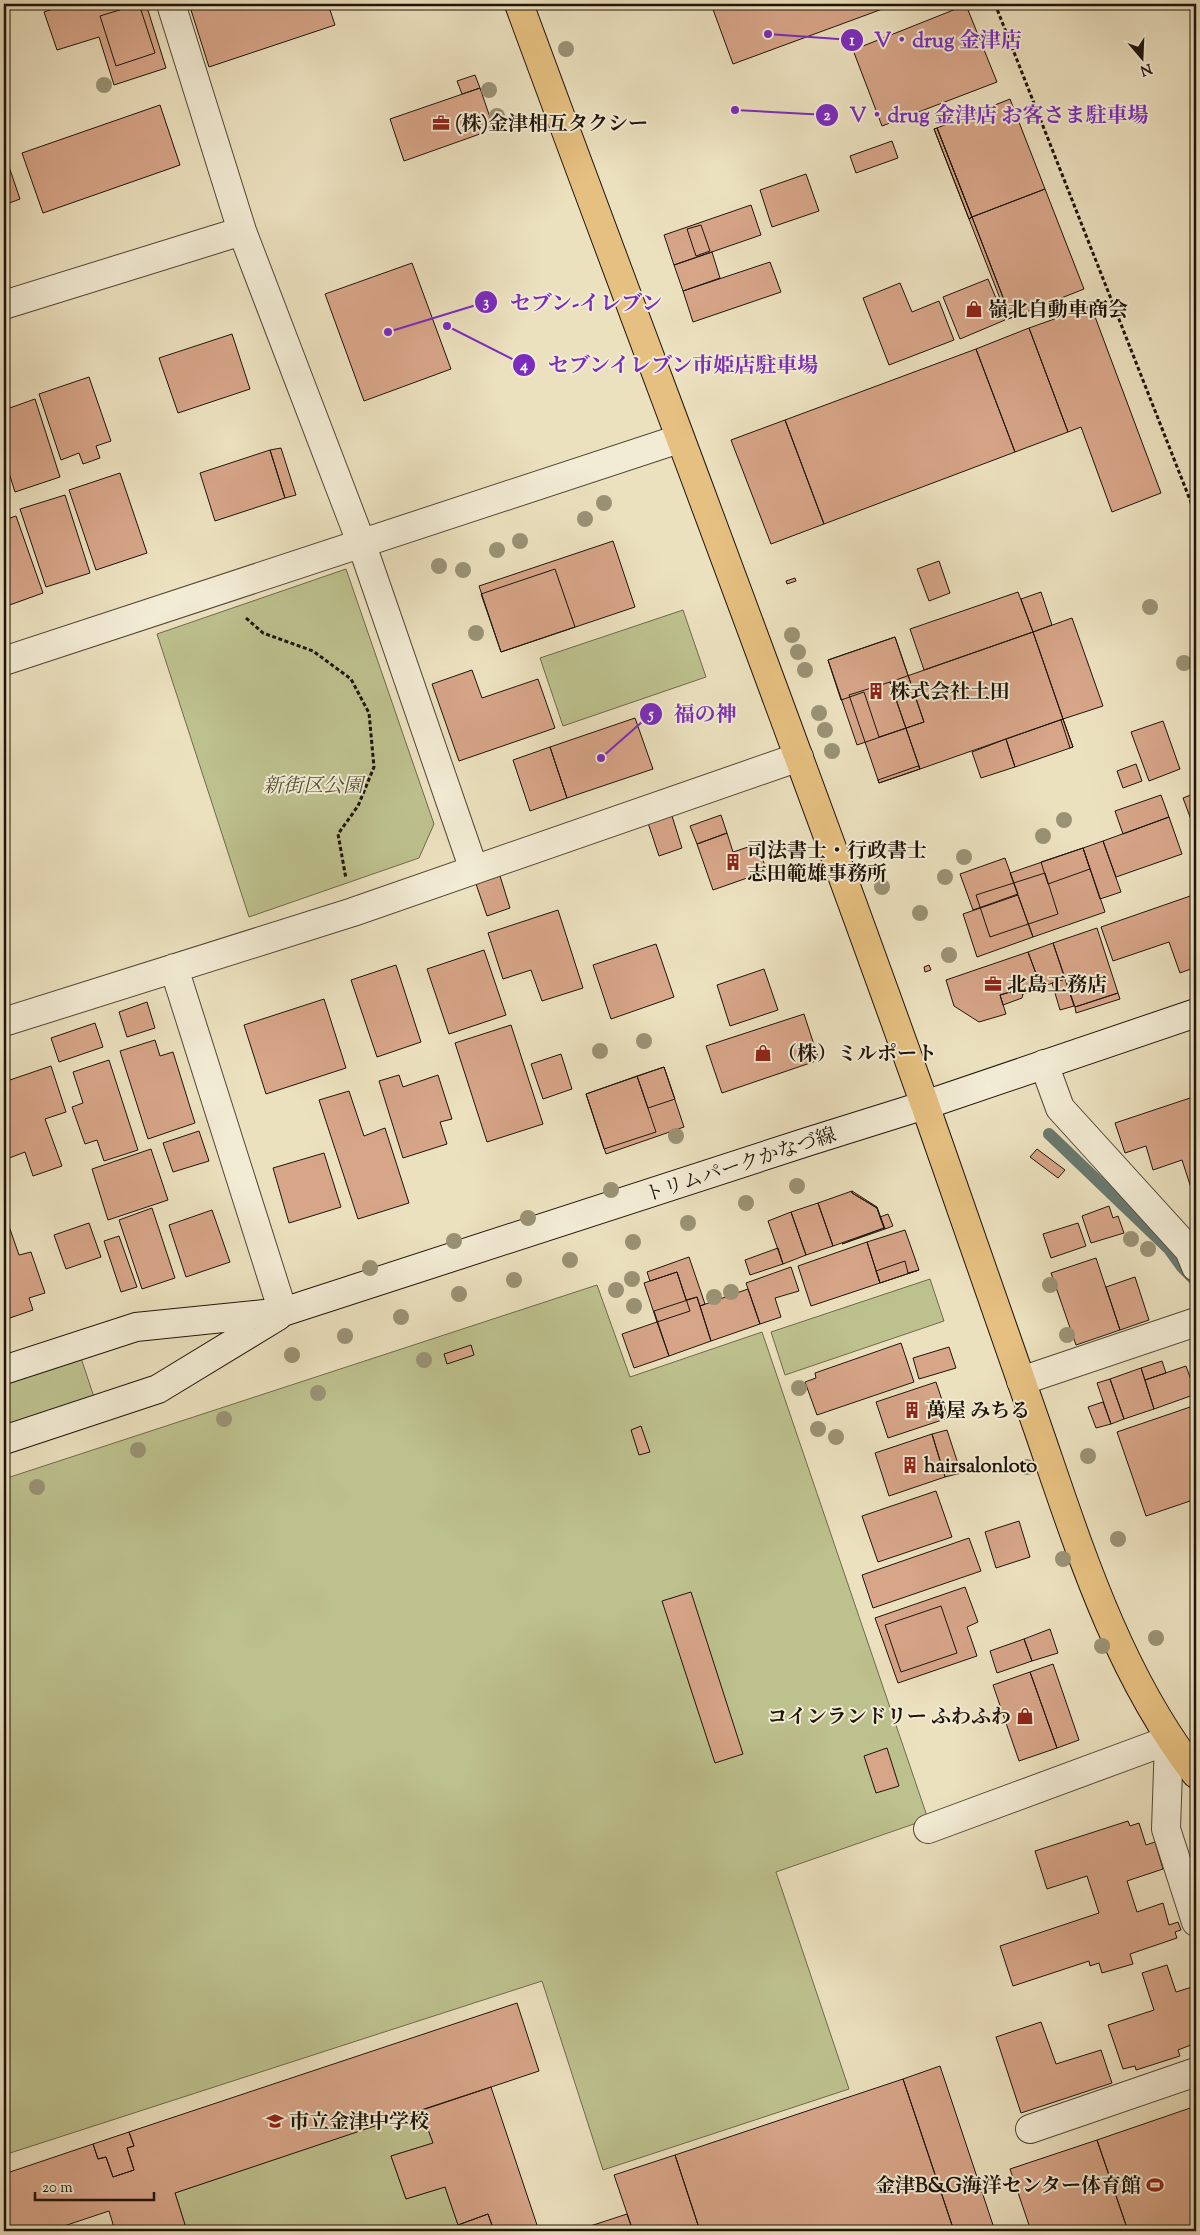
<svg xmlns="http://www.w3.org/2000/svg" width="1200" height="2235" font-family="'Sorts Mill Goudy','Noto Serif JP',serif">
  <rect width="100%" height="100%" fill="#ece1bf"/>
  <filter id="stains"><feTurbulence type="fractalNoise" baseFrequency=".004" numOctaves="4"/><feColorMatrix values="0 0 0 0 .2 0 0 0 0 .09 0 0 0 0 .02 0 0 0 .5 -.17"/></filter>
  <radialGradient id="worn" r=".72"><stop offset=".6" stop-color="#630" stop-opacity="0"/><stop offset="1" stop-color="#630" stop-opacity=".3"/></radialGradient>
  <!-- green -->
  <path fill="#bdc18e" stroke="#6e6a4c" d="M346 569 434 824 419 858 249 917 157 634Z
    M683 610 706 677 563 726 540 658Z
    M930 1279 944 1321 785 1375 771 1332Z
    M597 1285 630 1377 762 1332 928 1819 776 1872 849 2089 603 2170 542 1981 4 2155V1479Z
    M80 1355 94 1397 4 1426V1380Z
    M421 2110 433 2143 391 2156 406 2199 445 2187 458 2225 438 2231H187L175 2193Z"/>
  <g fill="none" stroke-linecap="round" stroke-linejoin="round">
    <!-- stream -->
    <path stroke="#687970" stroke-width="12" d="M1049 1134 1169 1249 1182 1267 1196 1281"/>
  </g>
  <!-- building -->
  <path fill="#d7a588" stroke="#1e1409" d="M68 4H146L166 68 114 85 99 37 57 50 44 12Z
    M139 4 155 53 116 66 100 16Z
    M210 4H328L335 25 209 67 191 10Z
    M711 4H896L733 64Z
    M966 5 997 82 882 126 853 50Z
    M475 75 480 88 462 94 457 81Z
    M480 88 494 129 404 161 390 119Z
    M1010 99 1045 189 972 217 937 128Z
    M160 105 180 165 43 213 22 153Z
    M937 128 972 217 969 219 934 129Z
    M937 128 972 217 969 219 934 129Z
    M892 141 898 158 856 173 850 156Z
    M4 152 20 199 4 205Z
    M806 174 819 211 772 227 760 190Z
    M1045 189 1084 289 1011 318 972 217Z
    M751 205 761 235 674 265 664 235Z
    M972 217 1011 318 1008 319 969 219Z
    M701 225 710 251 696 256 687 229Z
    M712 252 720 278 683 291 674 265Z
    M770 262 781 292 693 322 683 291Z
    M412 263 451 369 364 401 325 294Z
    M988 279 1005 320 960 339 943 297Z
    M900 283 912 312 939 301 954 340 889 365 863 298Z
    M1091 306 1161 493 1112 512 1081 427 1068 432 1029 328Z
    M1029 328 1068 432 1015 452 976 349Z
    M232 334 250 389 178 413 159 358Z
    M976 349 1015 452 824 524 785 420Z
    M89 377 111 441 96 446 100 458 83 464 79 453 61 460 39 394Z
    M35 399 60 477 15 492 4 457V410Z
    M785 420 824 524 771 544 731 440Z
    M281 448 296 495 285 498 270 450Z
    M270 450 285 498 215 521 200 473Z
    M120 473 147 553 96 570 69 490Z
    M65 495 90 573 46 587 20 509Z
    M16 516 43 593 4 607V520Z
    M613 541 635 607 501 652 479 586Z
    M939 561 950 593 929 601 917 569Z
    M555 569 575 627 501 652 481 594Z
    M795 578 796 581 787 584 786 581Z
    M1018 592 1033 632 924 670 910 629Z
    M1041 592 1052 625 1033 632 1021 599Z
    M1072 618 1103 706 1063 719 1033 632Z
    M1033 632 1063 719 920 769 890 682Z
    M895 637 924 722 879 737 864 692 841 700 828 660Z
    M895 637 924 722 857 745 828 660Z
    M472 670 482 698 538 679 555 728 459 761 432 684Z
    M890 682 920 769 879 783 849 695Z
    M635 718 653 769 567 798 550 747Z
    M1063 719 1073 747 1070 748 1061 720Z
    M1063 719 1073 747 1015 767 1006 739Z
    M1163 721 1180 769 1149 781 1131 732Z
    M1006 739 1015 767 981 778 972 752Z
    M550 747 567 798 530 811 513 760Z
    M1136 764 1142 781 1123 788 1117 771Z
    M918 766 920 769 879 783 878 780Z
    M1196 793V833L1183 798Z
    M1161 795 1169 817 1123 834 1115 811Z
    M721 815 727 833 697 844 690 826Z
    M672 816 682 848 659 856 648 823Z
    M1169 817 1182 854 1116 877 1103 841Z
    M727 833 733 852 757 844 767 871 713 890 697 844Z
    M1103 841 1121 892 1100 899 1083 848Z
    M1083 848 1090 869 1048 884 1041 862Z
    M1083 848 1105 912 1033 937 1010 873Z
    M1005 858 1018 894 973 910 960 874Z
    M1045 873 1058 914 990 937 976 895Z
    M500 876 510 908 487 916 476 884Z
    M1196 894V967L1180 973 1169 942 1113 961 1101 927Z
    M1018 895 1033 937 977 957 963 914Z
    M558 910 583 988 542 1001 531 970 503 979 488 933Z
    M1097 928 1118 993 1075 1007 1053 943Z
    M1053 943 1065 979 1041 987 1028 952Z
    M656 944 674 997 611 1019 593 965Z
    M484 950 506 1015 449 1034 427 969Z
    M1028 952 1041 987 1022 994 1017 990 1000 995 1006 1014 979 1022 954 1006 946 980Z
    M396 965 421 1042 377 1057 351 980Z
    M929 965 931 970 925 972 924 967Z
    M764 969 778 1010 730 1026 717 985Z
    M1065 979 1074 1006 1060 1010 1052 983Z
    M1041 988 1023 994 1022 998 1003 1005 1000 995 1017 990 1022 994Z
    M1118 993 1120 999 1076 1013 1075 1007Z
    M324 999 346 1068 266 1094 244 1025Z
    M147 1002 155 1028 127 1037 119 1012Z
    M804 1014 819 1060 722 1093 706 1046Z
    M95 1023 103 1047 59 1062 51 1038Z
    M511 1025 543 1124 487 1142 455 1043Z
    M155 1040 160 1056 173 1052 195 1123 148 1139 120 1051Z
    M561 1054 572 1089 543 1099 531 1064Z
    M109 1060 138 1150 104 1161 97 1140 85 1144 72 1107 83 1103 73 1072Z
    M51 1066 66 1112 45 1119 62 1166 33 1176 25 1152 4 1160V1082Z
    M664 1067 684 1127 606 1154 586 1094Z
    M664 1067 675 1099 648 1108 637 1076Z
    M399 1075 403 1087 438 1075 452 1119 440 1122 447 1144 403 1158 379 1081Z
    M637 1076 656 1132 604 1149 586 1094Z
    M349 1091 364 1136 385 1128 409 1203 358 1219 319 1100Z
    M1196 1096V1200H1195L1182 1160 1153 1170 1146 1146 1125 1153 1115 1123Z
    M199 1131 209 1161 173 1172 163 1143Z
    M151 1149 168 1200 108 1220 92 1169Z
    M1037 1149 1065 1170 1058 1178 1030 1157Z
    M324 1153 341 1207 289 1223 273 1168Z
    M852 1191V1193L877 1208 884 1228 833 1246 818 1203Z
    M852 1191 877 1207 885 1229 842 1244 884 1228 877 1208 852 1193Z
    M818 1203 833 1246 806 1255 791 1212Z
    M1109 1206 1113 1218 1118 1216 1124 1233 1091 1243 1082 1216Z
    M152 1208 175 1278 142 1289 119 1220Z
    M212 1210 230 1262 186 1277 169 1225Z
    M4 1212 19 1255 31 1252 45 1293 29 1298 33 1310 4 1320Z
    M791 1212 806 1255 783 1264 768 1221Z
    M888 1214 893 1226 885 1229 880 1217Z
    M89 1223 101 1257 66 1269 54 1235Z
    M1078 1223 1086 1246 1051 1258 1043 1234Z
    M905 1230 919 1270 880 1283 867 1242Z
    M119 1236 137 1287 121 1292 104 1241Z
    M867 1242 880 1283 811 1306 798 1266Z
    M778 1248 783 1264 750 1275 745 1260Z
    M689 1257 705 1304 700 1306 697 1297 686 1300 677 1272 650 1281 647 1272Z
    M1096 1258 1120 1330 1076 1345 1051 1273Z
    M905 1261 908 1273 919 1270 880 1283 876 1271Z
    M791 1267 799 1291 775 1298 781 1317 760 1324 746 1283Z
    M677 1272 690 1311 657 1322 644 1283Z
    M1135 1277 1149 1320 1120 1330 1106 1287Z
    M748 1289 760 1324 711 1341 700 1306Z
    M697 1297 711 1341 669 1356 654 1311Z
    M657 1322 669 1356 634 1368 622 1334Z
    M901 1343 914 1382 817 1415 805 1382 816 1378 815 1373Z
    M471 1345 474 1355 447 1364 444 1354Z
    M949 1347 956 1368 919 1379 913 1358Z
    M1162 1361 1166 1373 1145 1380 1141 1368Z
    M1186 1366 1196 1394 1154 1409 1145 1380Z
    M1141 1368 1154 1409 1124 1419 1110 1379Z
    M1110 1379 1124 1419 1111 1424 1097 1383Z
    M936 1382 948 1418 888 1438 876 1402Z
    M1103 1402 1111 1424 1096 1428 1088 1407Z
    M1196 1405V1499L1146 1516 1117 1432Z
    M641 1426 650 1452 639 1455 631 1430Z
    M947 1430 961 1473 945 1477 932 1434Z
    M932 1434 945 1477 889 1496 875 1453Z
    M936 1491 952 1537 878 1562 862 1516Z
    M1019 1521 1030 1557 996 1568 985 1532Z
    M969 1538 981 1571 873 1608 862 1575Z
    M965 1587 978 1622 967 1627 977 1656 898 1683 875 1618Z
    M691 1592 743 1754 715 1763 662 1601Z
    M941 1606 957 1653 901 1672 885 1625Z
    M1050 1629 1058 1653 1032 1661 1024 1639Z
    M1024 1639 1032 1661 997 1673 990 1651Z
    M1053 1664 1079 1740 1057 1748 1030 1672Z
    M1030 1672 1057 1748 1019 1761 993 1685Z
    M887 1748 899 1786 876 1793 864 1756Z
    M1128 1821 1130 1826 1139 1823 1146 1845 1155 1842 1163 1869 1127 1881 1137 1912 1163 1903 1169 1925 1178 1922 1181 1930 1175 1932 1177 1938 1130 1954 1133 1964 1102 1973 1099 1963 1090 1966 1089 1961 1013 1986 1000 1946 1099 1913 1087 1876 1047 1889 1035 1851Z
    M1167 1965 1176 1992 1192 1987 1196 1999V2009L1191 2011 1196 2027V2043L1178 2050 1180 2056 1136 2070 1135 2066 1123 2069 1108 2025 1154 2010 1142 1973Z
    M517 2003 539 2071 175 2193 187 2231H115L109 2211 49 2231H4V2174L93 2144 98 2159 106 2157 113 2177 134 2170 127 2148 134 2146 129 2132Z
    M1041 2022 1056 2064 1101 2050 1112 2083 1021 2113 996 2037Z
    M940 2066 995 2231H954L903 2079Z
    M903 2079 954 2231H700L675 2155Z
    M491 2087 539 2231H494L488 2214 458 2225 445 2187 406 2199 391 2156 433 2143 421 2110Z
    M1196 2106V2231H1128L1097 2140Z
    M129 2132 134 2146 127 2148 134 2170 113 2177 106 2157 98 2159 93 2144Z
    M1097 2140 1128 2231H1031L1010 2169Z
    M675 2155 700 2231H633L614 2175Z
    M488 2214 494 2231H438L458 2225Z
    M627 2214 633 2231H575Z"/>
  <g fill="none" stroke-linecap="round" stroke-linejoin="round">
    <!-- street casing -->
    <g stroke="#524736" stroke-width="30">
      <path id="street" d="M171 4 242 231 362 545 474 870
        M4 305 242 231
        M4 661 679 439
        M174 968 283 1312
        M4 1022 353 912 799 757
        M1044 1064 1060 1108 1189 1250 1196 1267
        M1021 1381 1196 1322
        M928 1829 1169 1740 1166 1829 1196 1922
        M1030 2129 1196 2072"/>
    </g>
    <!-- secondary casing -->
    <g stroke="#1e1409" stroke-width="30">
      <path id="secondary" d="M4 1370 136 1327 283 1312 810 1141 925 1105 1196 1013
        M4 1440 158 1389 278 1316"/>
    </g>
    <!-- primary casing -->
    <g stroke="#1e1409" stroke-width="30">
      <path id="primary" d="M519 4C654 371 794 736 925 1105 963 1213 1001 1321 1038 1429 1079 1548 1118 1674 1196 1774"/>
    </g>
    <!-- path -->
    <path stroke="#1e1409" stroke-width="3" stroke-dasharray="4 2.5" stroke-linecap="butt" d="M995 4 1196 515
      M246 618 263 633 313 651 351 679 369 713 374 767 358 806 338 834 346 879"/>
    <!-- street -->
    <use href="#street" stroke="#f3ecd5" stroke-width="28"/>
    <!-- secondary -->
    <use href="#secondary" stroke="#f3ecd5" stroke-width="28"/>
    <!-- primary -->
    <use href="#primary" stroke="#e6c080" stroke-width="28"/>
  </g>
  <!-- trees -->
  <g fill="#9a9275">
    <circle cx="566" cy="49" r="8"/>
    <circle cx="104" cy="85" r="8"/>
    <circle cx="489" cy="90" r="8"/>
    <circle cx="497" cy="116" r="8"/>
    <circle cx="604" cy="503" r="8"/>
    <circle cx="585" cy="519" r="8"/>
    <circle cx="520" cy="541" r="8"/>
    <circle cx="497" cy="550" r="8"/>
    <circle cx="439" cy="566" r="8"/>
    <circle cx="463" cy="570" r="8"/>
    <circle cx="1150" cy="607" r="8"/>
    <circle cx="476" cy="633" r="8"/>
    <circle cx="792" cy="635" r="8"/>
    <circle cx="798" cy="652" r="8"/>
    <circle cx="1184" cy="663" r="8"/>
    <circle cx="805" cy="670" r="8"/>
    <circle cx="819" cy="713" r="8"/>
    <circle cx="825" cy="730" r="8"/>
    <circle cx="832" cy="751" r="8"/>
    <circle cx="1064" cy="820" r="8"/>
    <circle cx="1043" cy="836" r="8"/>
    <circle cx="964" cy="857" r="8"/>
    <circle cx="945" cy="877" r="8"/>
    <circle cx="882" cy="887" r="8"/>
    <circle cx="920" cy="913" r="8"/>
    <circle cx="949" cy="955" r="8"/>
    <circle cx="644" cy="1041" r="8"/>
    <circle cx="600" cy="1051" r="8"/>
    <circle cx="676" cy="1136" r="8"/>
    <circle cx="797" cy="1186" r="8"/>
    <circle cx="611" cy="1190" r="8"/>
    <circle cx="746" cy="1203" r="8"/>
    <circle cx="528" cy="1218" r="8"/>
    <circle cx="688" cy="1223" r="8"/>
    <circle cx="1131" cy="1239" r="8"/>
    <circle cx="454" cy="1241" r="8"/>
    <circle cx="633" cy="1242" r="8"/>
    <circle cx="1148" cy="1249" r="8"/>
    <circle cx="570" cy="1260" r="8"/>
    <circle cx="370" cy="1268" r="8"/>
    <circle cx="632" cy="1279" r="8"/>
    <circle cx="514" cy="1280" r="8"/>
    <circle cx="1050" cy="1285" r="8"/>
    <circle cx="616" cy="1290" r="8"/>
    <circle cx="731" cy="1292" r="8"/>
    <circle cx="459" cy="1294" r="8"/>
    <circle cx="714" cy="1297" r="8"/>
    <circle cx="634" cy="1306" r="8"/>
    <circle cx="401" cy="1317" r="8"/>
    <circle cx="1067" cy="1335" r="8"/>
    <circle cx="345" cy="1336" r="8"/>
    <circle cx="292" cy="1355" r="8"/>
    <circle cx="424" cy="1360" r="8"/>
    <circle cx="799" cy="1388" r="8"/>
    <circle cx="318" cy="1393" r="8"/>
    <circle cx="224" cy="1419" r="8"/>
    <circle cx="818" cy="1429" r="8"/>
    <circle cx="836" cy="1437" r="8"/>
    <circle cx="138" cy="1450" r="8"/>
    <circle cx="1088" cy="1456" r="8"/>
    <circle cx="1027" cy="1467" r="8"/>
    <circle cx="37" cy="1487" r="8"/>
    <circle cx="1118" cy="1539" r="8"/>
    <circle cx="1063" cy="1559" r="8"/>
    <circle cx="1156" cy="1638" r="8"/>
    <circle cx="1102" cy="1646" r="8"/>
  </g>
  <!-- icons -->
  <defs>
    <g id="office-bare" transform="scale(1.35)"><path d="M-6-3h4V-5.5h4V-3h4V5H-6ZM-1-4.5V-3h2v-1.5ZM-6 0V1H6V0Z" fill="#8f2418" stroke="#f3ecd5" stroke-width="2.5" paint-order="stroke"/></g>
    <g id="shop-bare" transform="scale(1.35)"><path d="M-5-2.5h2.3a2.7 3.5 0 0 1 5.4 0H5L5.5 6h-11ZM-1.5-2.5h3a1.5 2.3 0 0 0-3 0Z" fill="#8f2418" stroke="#f3ecd5" stroke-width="2.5" paint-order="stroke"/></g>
    <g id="building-bare" transform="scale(1.35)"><path d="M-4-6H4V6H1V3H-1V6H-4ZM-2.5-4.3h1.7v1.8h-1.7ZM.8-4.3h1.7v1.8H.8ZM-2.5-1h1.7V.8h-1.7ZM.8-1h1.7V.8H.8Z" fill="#8f2418" stroke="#f3ecd5" stroke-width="2.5" paint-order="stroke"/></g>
    <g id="school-bare" transform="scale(1.35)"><path d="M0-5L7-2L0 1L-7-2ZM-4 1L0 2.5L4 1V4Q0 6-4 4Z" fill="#8f2418" stroke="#f3ecd5" stroke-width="2.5" paint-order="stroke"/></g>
    <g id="stadium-bare" transform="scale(1.35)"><path d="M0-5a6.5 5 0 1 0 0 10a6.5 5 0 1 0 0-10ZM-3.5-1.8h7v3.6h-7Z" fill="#8f2418" stroke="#f3ecd5" stroke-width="2.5" paint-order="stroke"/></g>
  </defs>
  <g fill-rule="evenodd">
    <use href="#office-bare" x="441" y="123"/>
    <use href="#shop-bare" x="974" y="309"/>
    <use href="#building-bare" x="876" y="691"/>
    <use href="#building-bare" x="733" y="862"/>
    <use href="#office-bare" x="993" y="984"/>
    <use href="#shop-bare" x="763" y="1053"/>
    <use href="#building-bare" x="912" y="1410"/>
    <use href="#building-bare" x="910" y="1465"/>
    <use href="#shop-bare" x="1025" y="1716"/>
    <use href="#school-bare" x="275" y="2121"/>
    <use href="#stadium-bare" x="1155" y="2185"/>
  </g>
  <g text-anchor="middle" stroke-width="4" stroke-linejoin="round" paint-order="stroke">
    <!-- poi labels -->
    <g font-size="20" font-weight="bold" fill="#1e1409" stroke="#f3ecd5" text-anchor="start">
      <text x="455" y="130">(株)金津相互タクシー</text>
      <text x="988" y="316">嶺北自動車商会</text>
      <text x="890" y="698">株式会社土田</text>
      <text x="747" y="857">司法書士・行政書士<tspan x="747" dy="23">志田範雄事務所</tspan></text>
      <text x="1007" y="991">北島工務店</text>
      <text x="777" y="1060">（株）ミルポート</text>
      <text x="926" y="1417">萬屋 みちる</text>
      <text x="924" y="1472">hairsalonloto</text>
      <text x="1011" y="1723" text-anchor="end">コインランドリー ふわふわ</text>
      <text x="289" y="2128">市立金津中学校</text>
      <text x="1141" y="2192" text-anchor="end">金津B&amp;G海洋センター体育館</text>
    </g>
    <!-- park labels -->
    <g font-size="20" font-style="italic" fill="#565138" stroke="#f3ecd5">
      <text x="313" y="792">新街区公園</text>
    </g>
    <!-- street labels -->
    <g font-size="20" fill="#1e1409" stroke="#f3ecd5">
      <text transform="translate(740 1164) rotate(-18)" y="7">トリムパークかなづ線</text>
    </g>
  </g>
  <!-- callouts -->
  <path fill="none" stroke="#7b2cbf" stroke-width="2" d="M768 34L852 40M735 110L827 115M388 332L486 302M447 326L524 365M601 758L651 714"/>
  <g fill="#7b2cbf" stroke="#f3ecd5" stroke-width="2">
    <circle cx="768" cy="34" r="5"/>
    <circle cx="735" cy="110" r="5"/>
    <circle cx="388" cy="332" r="5"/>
    <circle cx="447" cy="326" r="5"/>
    <circle cx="601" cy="758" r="5"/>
    <circle cx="852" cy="40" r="12"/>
    <circle cx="827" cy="115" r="12"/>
    <circle cx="486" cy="302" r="12"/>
    <circle cx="524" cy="365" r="12"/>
    <circle cx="651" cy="714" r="12"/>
  </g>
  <g font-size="15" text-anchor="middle" font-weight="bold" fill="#fff">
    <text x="852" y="45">1</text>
    <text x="827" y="120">2</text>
    <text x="486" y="307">3</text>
    <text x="524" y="370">4</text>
    <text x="651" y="719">5</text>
  </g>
  <g font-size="21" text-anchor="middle" font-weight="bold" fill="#7b2cbf" stroke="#f3ecd5" stroke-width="4" stroke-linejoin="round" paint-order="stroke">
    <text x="948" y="47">V・drug 金津店</text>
    <text x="999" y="122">V・drug 金津店 お客さま駐車場</text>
    <text x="586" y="310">セブン-イレブン</text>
    <text x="683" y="372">セブンイレブン市姫店駐車場</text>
    <text x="705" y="721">福の神</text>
  </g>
  <!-- margin -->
  <rect width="1200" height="2235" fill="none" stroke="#ece1bf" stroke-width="20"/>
  <rect x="5" y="5" width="1190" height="2225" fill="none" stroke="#1e1409" stroke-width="2.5"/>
  <rect x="10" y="10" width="1180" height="2215" fill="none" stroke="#1e1409"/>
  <!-- north arrow -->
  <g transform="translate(1142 58) rotate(161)" stroke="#f3ecd5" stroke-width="4" paint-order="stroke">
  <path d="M0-4L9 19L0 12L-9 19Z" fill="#1e1409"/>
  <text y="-8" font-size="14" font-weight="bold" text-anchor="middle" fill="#1e1409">N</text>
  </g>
  <!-- scale -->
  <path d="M35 2192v8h119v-8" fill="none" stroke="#1e1409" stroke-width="2.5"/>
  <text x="42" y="2192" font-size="15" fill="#1e1409" stroke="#f3ecd5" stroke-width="4" paint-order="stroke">20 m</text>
  <rect width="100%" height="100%" filter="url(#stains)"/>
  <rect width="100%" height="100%" fill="url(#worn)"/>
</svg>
